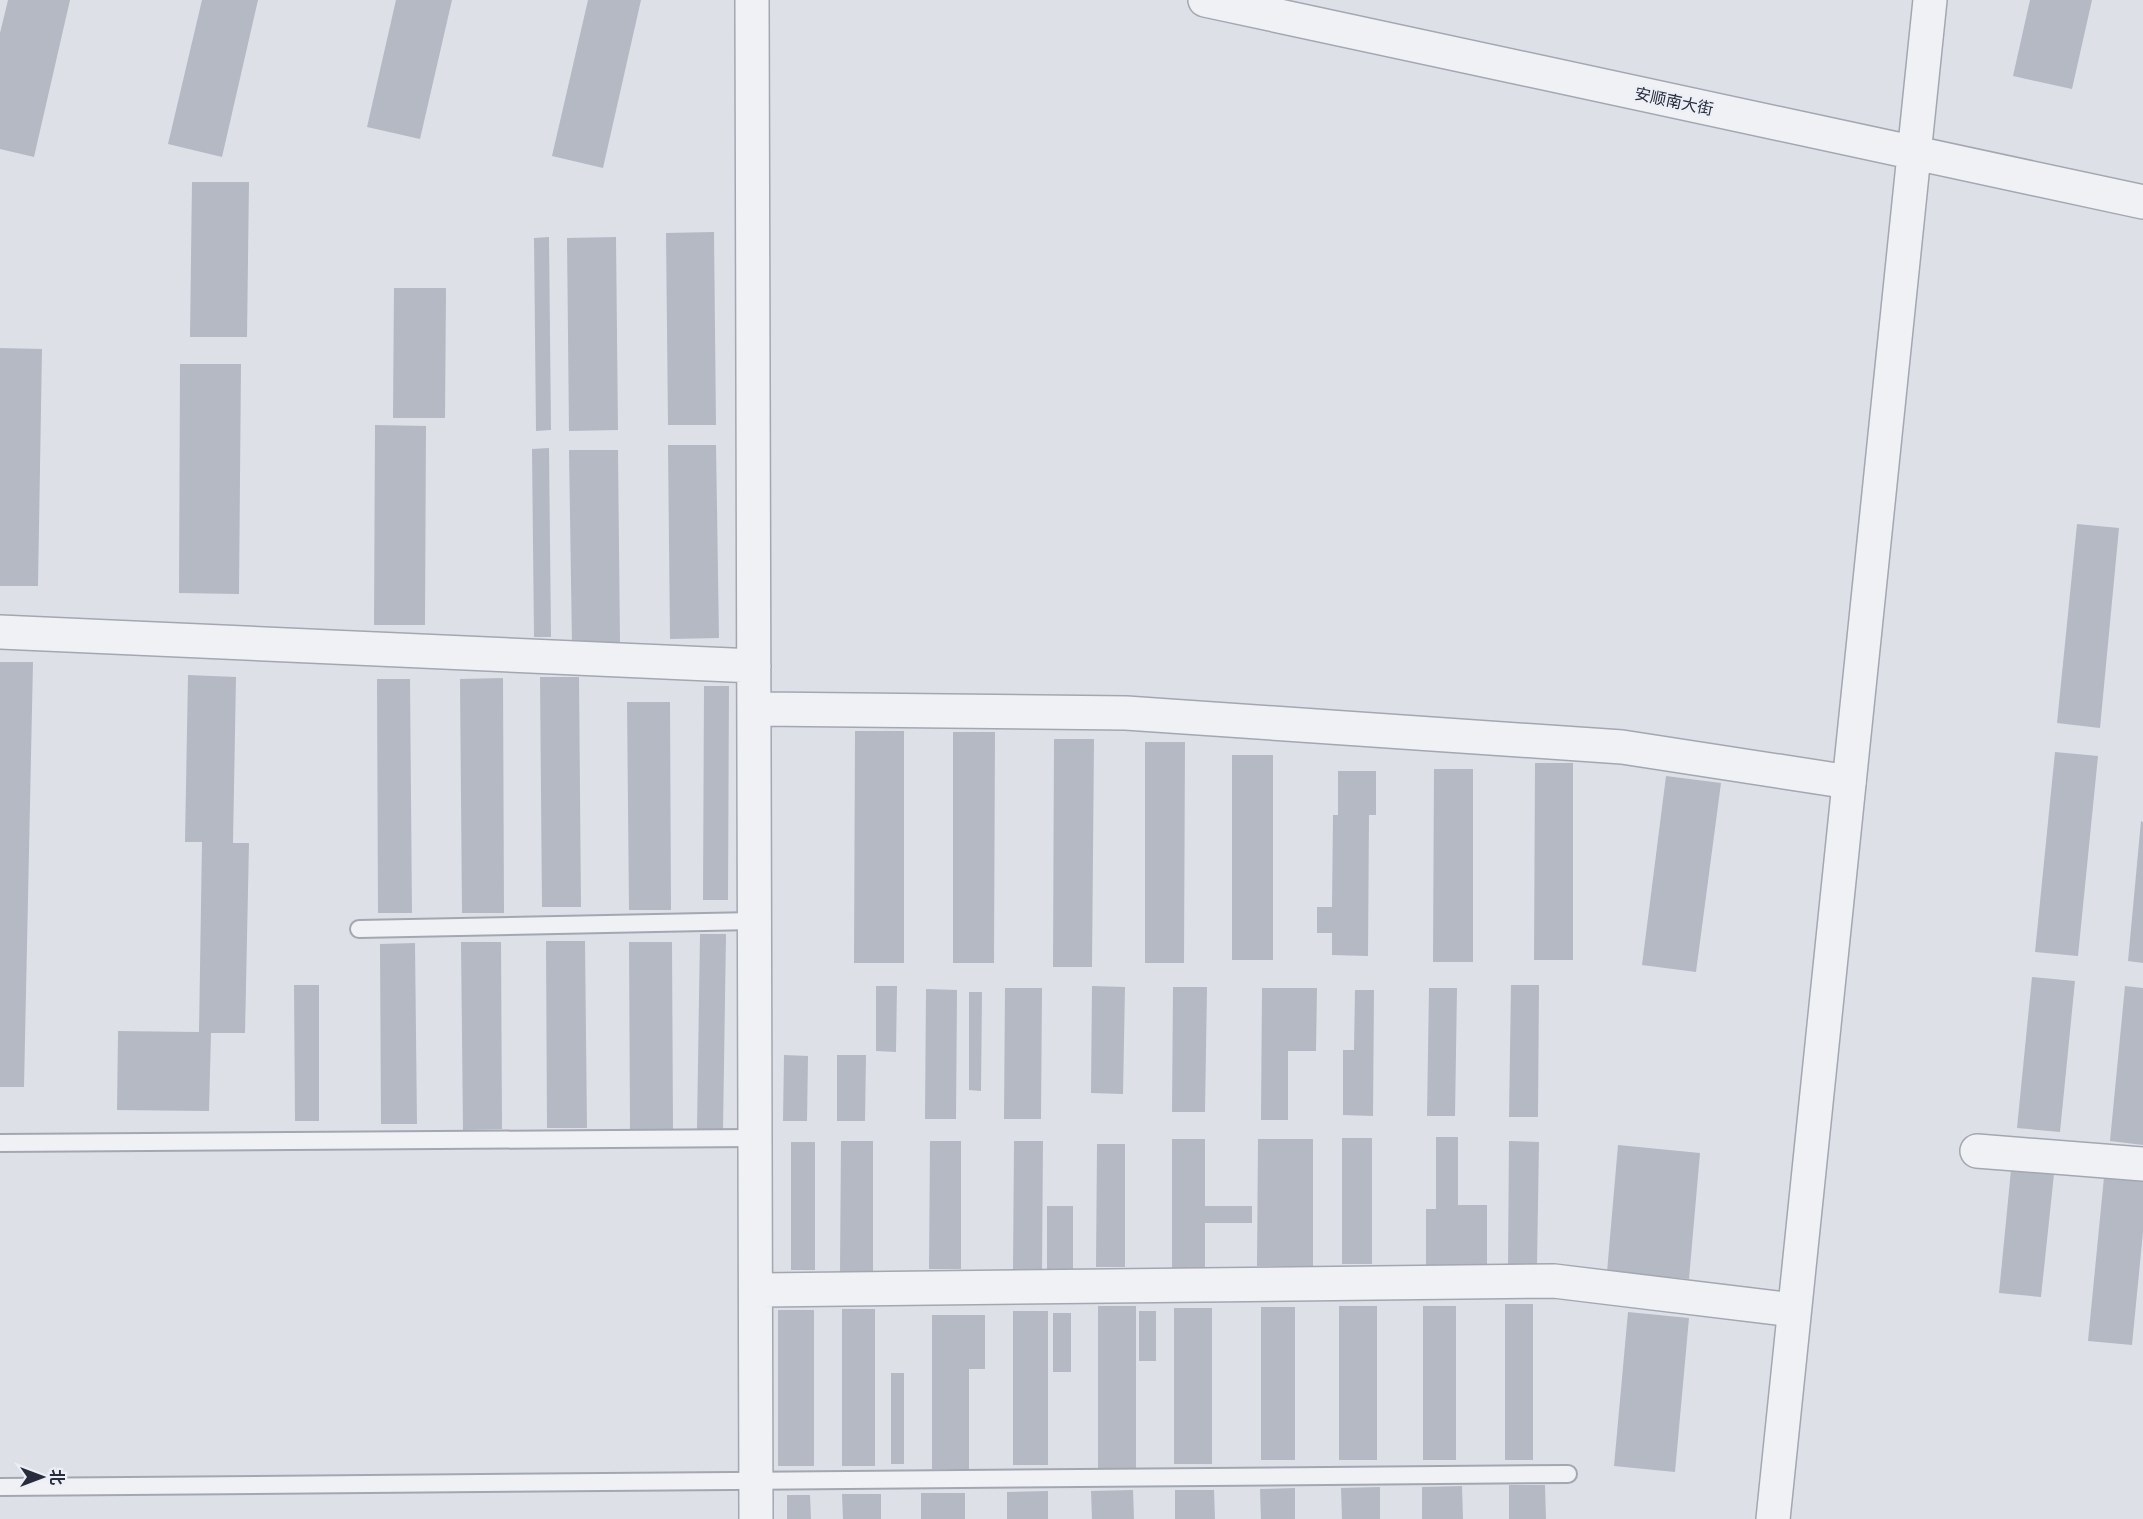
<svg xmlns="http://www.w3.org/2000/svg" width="2143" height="1519" font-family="Raleway,'Noto Sans SC',sans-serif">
  <rect width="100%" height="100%" fill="#dde0e7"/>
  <!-- building -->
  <path fill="#b4b9c4" d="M8 0H70L34 157 0 149V33Z
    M202 0H258L222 157 168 144Z
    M396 0H452L420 139 367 127Z
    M588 0H641L603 168 552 156Z
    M2030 0H2092L2072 89 2013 76Z
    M192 182H249L247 337H190Z
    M714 232 716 425H668L666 233Z
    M549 237 551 430 536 431 534 238Z
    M616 237 618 430 569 431 567 238Z
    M394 288H446L445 418H393Z
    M0 348 42 349 38 586H0Z
    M180 364H241L239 594 179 593Z
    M375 425 426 426 425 625H374Z
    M668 445H716L719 638 670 639Z
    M549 448 551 637H534L532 449Z
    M569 450H618L620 643 572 644Z
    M2077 524 2119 528 2100 728 2057 723Z
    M0 662H33L24 1087H0Z
    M188 675 236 677 233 843H249L245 1033H211L209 1111 117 1110 118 1031 199 1032 202 842H185Z
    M540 677H579L581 907H542Z
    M503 678 504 913H462L460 679Z
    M377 679H410L412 913H378Z
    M704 686H729L728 900H703Z
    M627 702H670L671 910H629Z
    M855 731H904V963H854Z
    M953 732H995L994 963H953Z
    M1054 739H1094L1092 967H1053Z
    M1145 742H1185L1184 963H1145Z
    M2055 752 2098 756 2078 956 2035 952Z
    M1232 755H1273V960H1232Z
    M1535 763H1573V960H1534Z
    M1434 769H1473V962H1433Z
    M1338 771H1376V815H1369L1368 956 1332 955V933H1317V907H1332L1333 815H1338Z
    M1666 776 1721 783 1696 972 1642 965Z
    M2141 821 2143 822V963L2128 961Z
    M700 934H726L723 1130 697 1129Z
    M546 941H585L587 1128H547Z
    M461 942H501L502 1129 463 1130Z
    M629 942H672L673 1131H630Z
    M415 943 417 1124H381L380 944Z
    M2032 977 2075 981 2060 1132 2017 1128Z
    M294 985H319V1121H295Z
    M1511 985H1539L1538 1117H1509Z
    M876 986H897L896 1052 876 1051Z
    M1092 986 1125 987 1123 1094 1091 1093Z
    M2125 986 2143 988V1145L2110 1141Z
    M1173 987H1207L1205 1112H1172Z
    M1005 988H1042L1041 1119H1004Z
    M1262 988H1317L1316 1051H1288V1120H1261Z
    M1429 988H1457L1455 1116H1427Z
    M926 989 957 990 956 1119H925Z
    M1355 990H1374L1373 1116 1343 1115V1050H1354Z
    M969 992H982L981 1091 969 1090Z
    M784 1055 808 1056 807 1121H783Z
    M837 1055H866L865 1121H837Z
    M1436 1137H1458V1205H1487V1266H1426V1209H1436Z
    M1342 1138H1372V1264H1342Z
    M1172 1139H1205V1206H1252V1223H1205V1270H1172Z
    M1258 1139H1313V1266H1257Z
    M841 1141H873V1273H840Z
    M930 1141H961V1269H929Z
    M1014 1141H1043L1042 1272 1013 1271Z
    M1509 1141 1539 1142 1537 1266H1508Z
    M791 1142H815V1270H791Z
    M1097 1144H1125V1267H1096Z
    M1618 1145 1700 1153 1689 1279 1607 1272Z
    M2011 1170 2054 1174 2041 1297 1999 1293Z
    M2104 1177 2143 1181V1232L2132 1345 2088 1341Z
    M1047 1206H1073V1270H1047Z
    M1505 1304H1533V1460H1505Z
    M1098 1306H1136V1468H1098Z
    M1339 1306H1377V1460H1339Z
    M1423 1306H1456V1460H1423Z
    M1261 1307H1295V1460H1261Z
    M1174 1308H1212V1464H1174Z
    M842 1309H875V1466H842Z
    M778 1310H814V1466H778Z
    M1013 1311H1048V1465H1013Z
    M1139 1311H1156V1361H1139Z
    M1628 1312 1689 1318 1675 1472 1614 1466Z
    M1053 1313H1071V1372H1053Z
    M932 1315H985V1369H969V1469H932Z
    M891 1373H904V1464H891Z
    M1509 1485H1545L1546 1519H1509Z
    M1462 1486 1463 1519H1422V1487Z
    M1380 1487V1519H1342L1341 1488Z
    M1295 1488V1519H1261L1260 1489Z
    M1133 1490 1134 1519H1092L1091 1491Z
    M1175 1490H1214L1215 1519H1175Z
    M1048 1491V1519H1007V1492Z
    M921 1493H965V1519H921Z
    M842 1494H881V1519H843Z
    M787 1495H810L811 1519H787Z"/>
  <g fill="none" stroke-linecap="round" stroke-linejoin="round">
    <!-- service casing -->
    <g stroke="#a3a7b1" stroke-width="20">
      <path id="service" d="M359 929 754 921
        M0 1143 755 1138
        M0 1487 1568 1474"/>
    </g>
    <!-- minor casing -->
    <g stroke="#a3a7b1" stroke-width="36">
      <path id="minor" d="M752 0 756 1519
        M0 632 754 666
        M754 709 1126 713 1622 747 1849 782
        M1977 1151 2143 1164
        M756 1290 1554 1281 1794 1310"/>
    </g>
    <!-- tertiary casing -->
    <g stroke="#a3a7b1" stroke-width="36">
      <path id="tertiary" d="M1205 0 2143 202
        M1773 1519 1930 0"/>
    </g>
    <!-- service -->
    <use href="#service" stroke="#f0f1f5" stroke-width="16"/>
    <!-- minor -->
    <use href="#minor" stroke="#f0f1f5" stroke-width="33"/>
    <!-- tertiary -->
    <use href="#tertiary" stroke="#f0f1f5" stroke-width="33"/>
  </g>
  <g text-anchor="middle" stroke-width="5" stroke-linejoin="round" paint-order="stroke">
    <!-- street labels -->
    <g font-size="16" fill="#272d3d" stroke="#eceff5">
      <text transform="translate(1674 101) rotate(12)" y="6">安顺南大街</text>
    </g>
  </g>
  <!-- north arrow -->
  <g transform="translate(42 1477) rotate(90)" stroke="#eceff5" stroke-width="4.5" paint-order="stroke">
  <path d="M0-4.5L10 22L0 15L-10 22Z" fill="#272d3d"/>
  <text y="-9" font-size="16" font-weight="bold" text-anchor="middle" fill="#272d3d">北</text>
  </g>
</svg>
